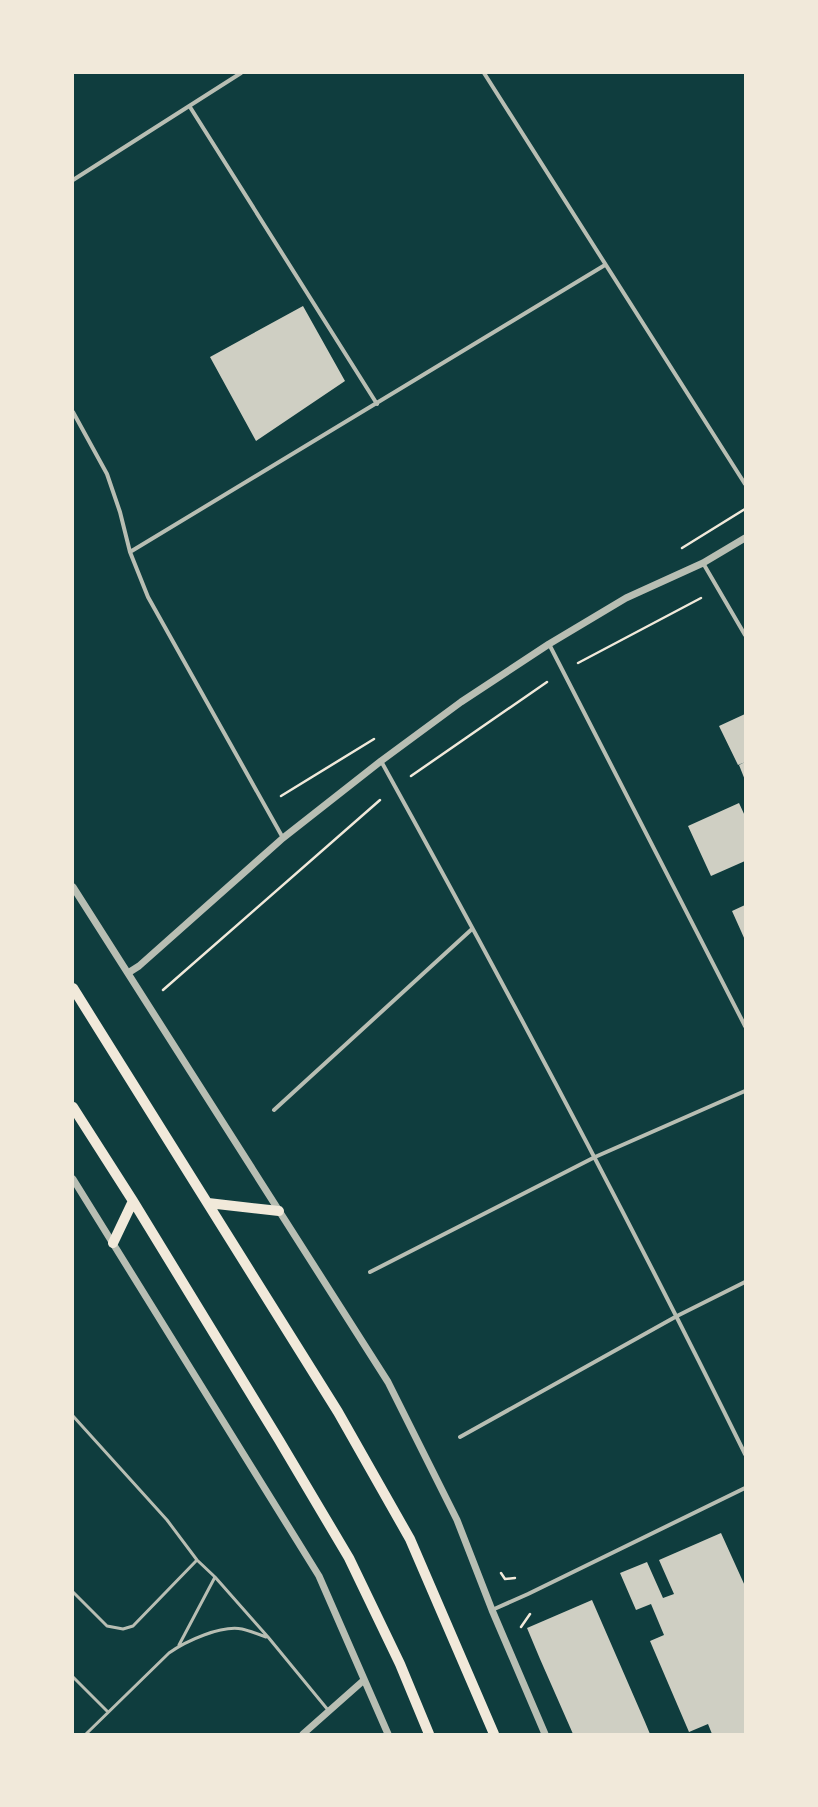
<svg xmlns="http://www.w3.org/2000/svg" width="818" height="1807" font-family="'Varela Round',sans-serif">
  <rect width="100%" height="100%" fill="#0f3d3e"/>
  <!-- building -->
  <path fill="#cfcfc3" d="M303 306 345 381 256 441 210 357Z
    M745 714V762L738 765 719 726Z
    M745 762V780L739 765Z
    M739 803 745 816V861L711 876 688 826Z
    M745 905V940L732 911Z
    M721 1533 745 1586V1734H712L708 1724 689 1732 650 1641 664 1635 651 1604 636 1610 620 1573 647 1562 663 1598 674 1594 659 1560Z
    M592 1600 645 1722 650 1734H573L540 1659 527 1628Z"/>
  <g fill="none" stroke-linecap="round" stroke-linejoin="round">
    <!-- path -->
    <path stroke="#f1e9da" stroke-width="2.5" d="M682 548 745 509
      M578 663 701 598
      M411 776 547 682
      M281 796 374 739
      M163 990 380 800
      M501 1573 505 1579 515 1578
      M521 1627 530 1614"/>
    <!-- service -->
    <path stroke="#b8beb3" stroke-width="3" d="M73 1416 167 1520 197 1560 215 1577 268 1637 328 1710
      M73 1592 107 1626 123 1629 133 1626 197 1560
      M179 1645 215 1577
      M73 1677 108 1712
      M86 1734 169 1653C186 1641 221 1625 242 1629 250 1631 258 1634 266 1637"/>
    <!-- minor -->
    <path stroke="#b8beb3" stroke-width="4" d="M484 73 745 484
      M190 107 377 404
      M73 180 241 73
      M73 412 107 474 120 512 130 552 148 597 283 838
      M130 552 605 265
      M703 563 745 635
      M549 644 745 1026
      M381 761C507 989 630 1220 745 1454
      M274 1110 472 929
      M370 1272 595 1157 745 1091
      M460 1437 677 1316 745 1282
      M492 1610 528 1594 745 1488"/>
    <!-- tertiary -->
    <path stroke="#b8beb3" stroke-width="7" d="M73 887 388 1382 457 1520 492 1610 545 1734
      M128 973 139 966 283 838 381 761 461 702 549 644 626 598 703 563 745 538
      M73 1179 319 1576 388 1734
      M303 1734 364 1680"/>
    <!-- primary -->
    <path stroke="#f1e9da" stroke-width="10" d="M73 988 338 1412 410 1539 494 1734
      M73 1107 133 1201 279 1440 349 1558 400 1664 429 1734
      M208 1203 279 1211
      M113 1243 133 1201"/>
  </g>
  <!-- border -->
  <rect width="818" height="1807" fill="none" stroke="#f1e9da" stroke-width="148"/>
</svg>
